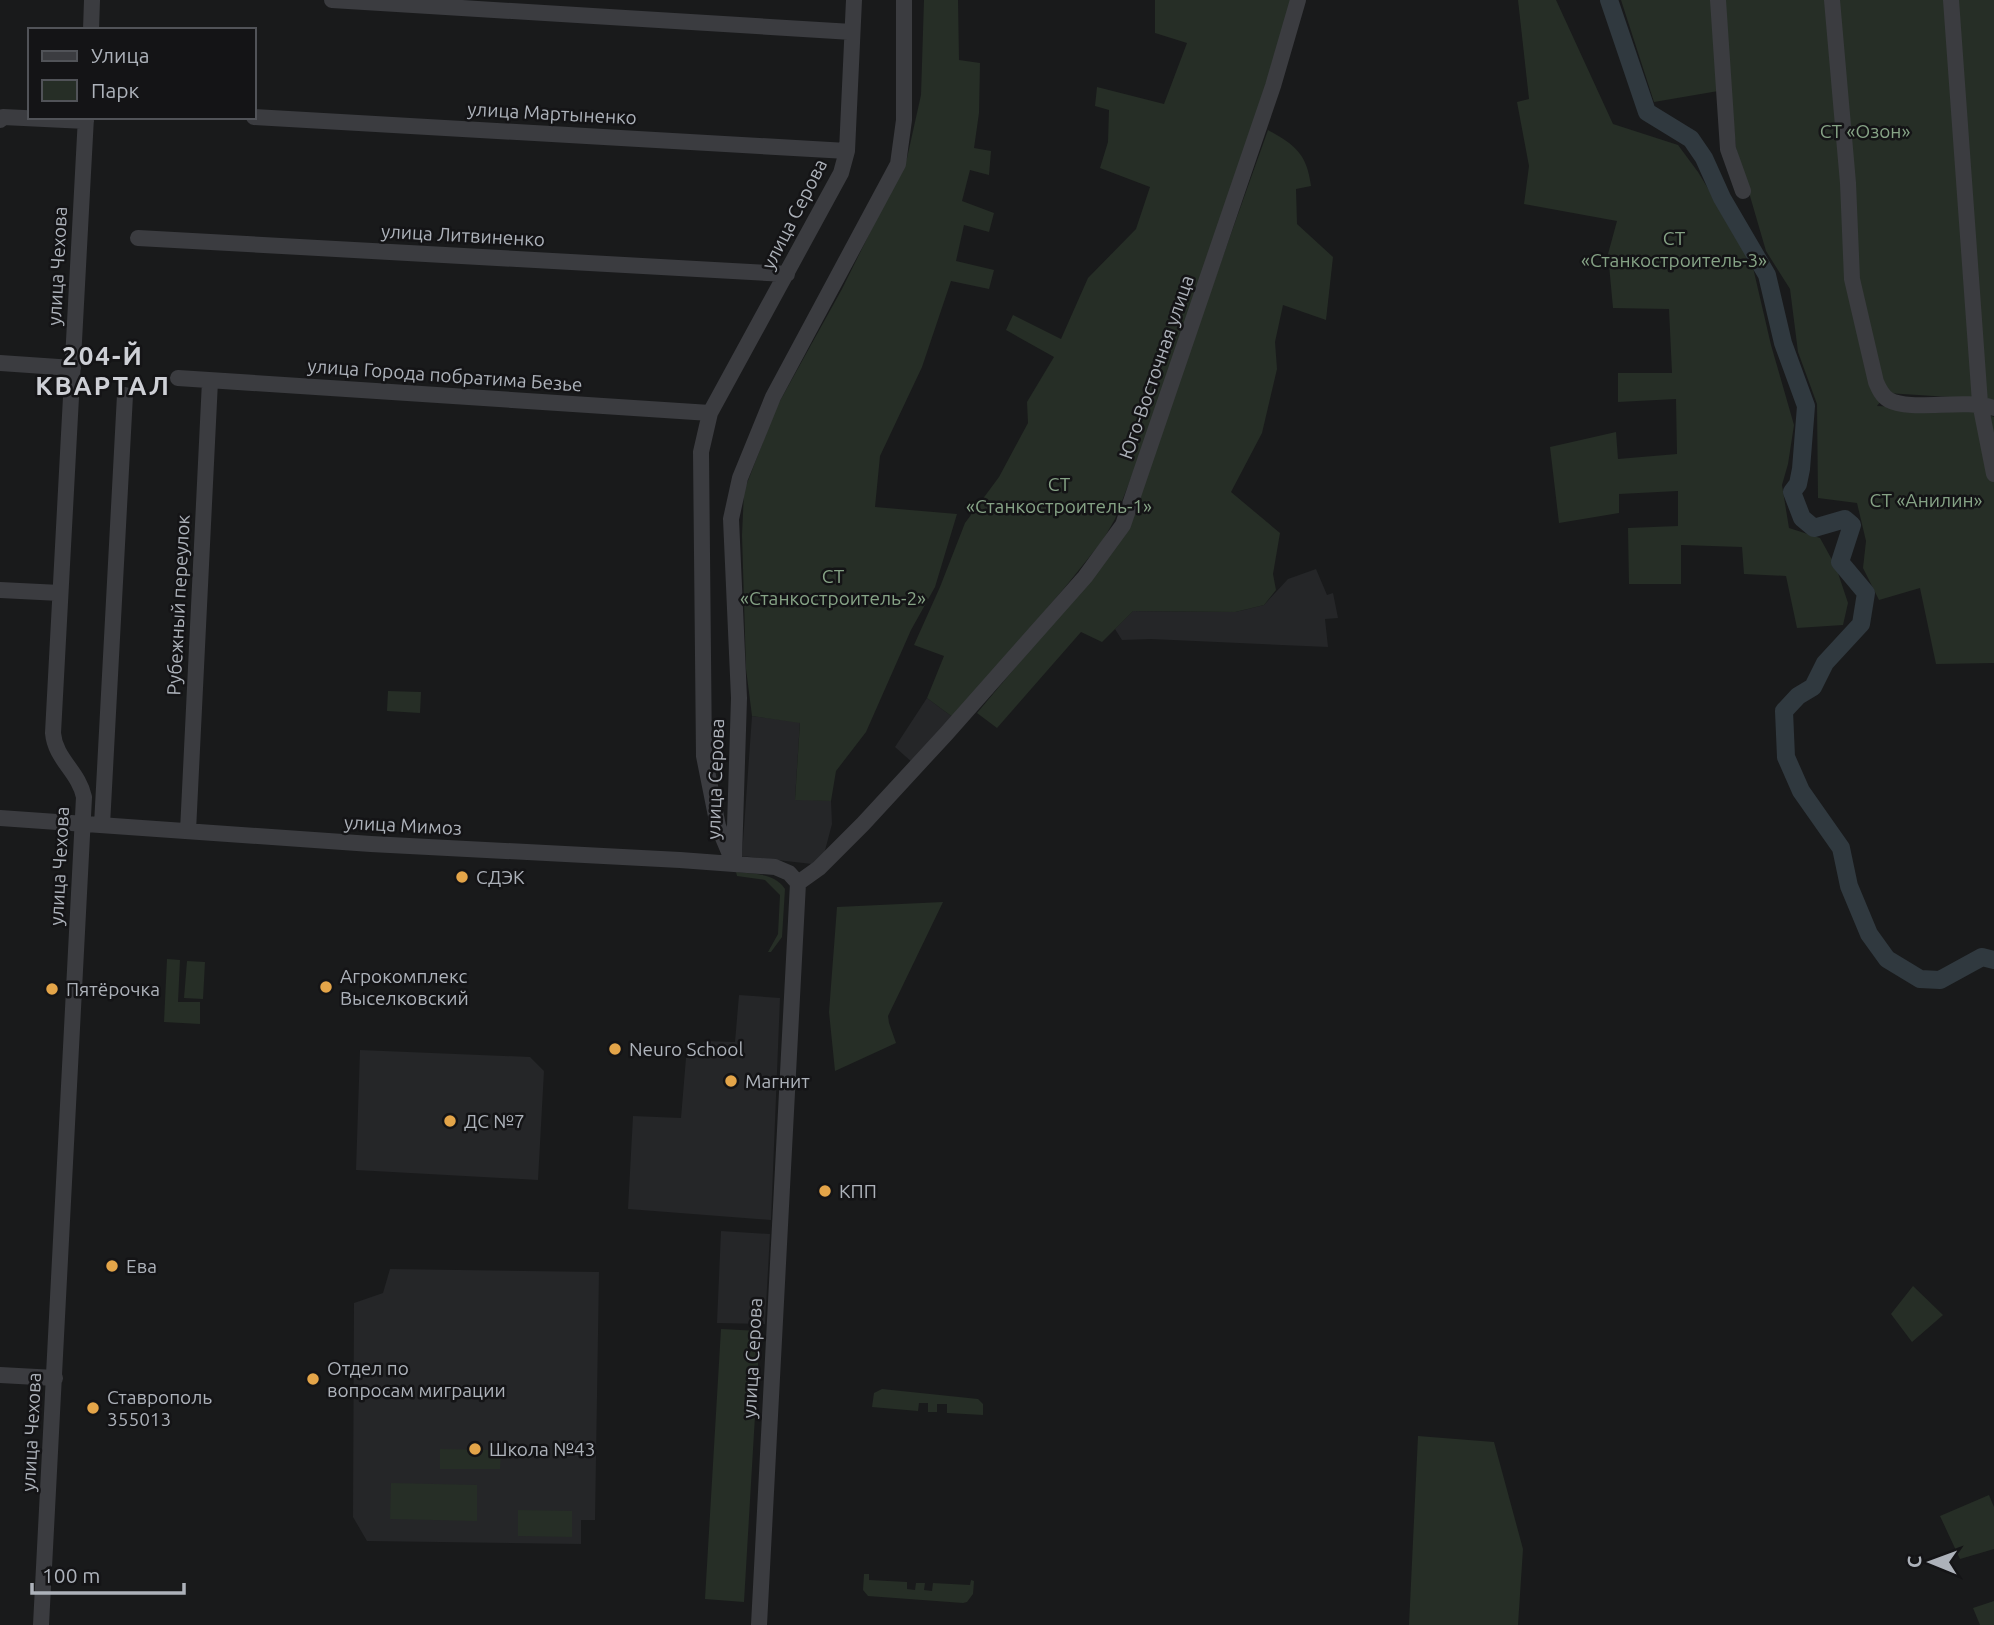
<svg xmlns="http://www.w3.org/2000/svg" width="1994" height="1625" font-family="Ubuntu,sans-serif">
  <rect width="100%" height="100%" fill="#191a1b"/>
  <!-- built -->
  <path fill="#252628" d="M1316 569 1327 595 1333 593 1338 618 1325 619 1328 647 1151 639 1122 640 1115 629 1133 611 1235 612 1264 605 1288 579Z
    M927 698 954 718 914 764 895 747Z
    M752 716 800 722 795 799 831 801 832 824 823 858 812 864 742 856Z
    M739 995 780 998 771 1220 628 1209 633 1116 681 1118 686 1058 705 1041 735 1042Z
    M360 1050 530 1057 544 1071 538 1180 356 1170Z
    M721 1231 770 1234 765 1324 717 1323Z
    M390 1269 599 1272 595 1520H581V1544L367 1541 353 1517 354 1303 383 1293Z"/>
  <!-- green -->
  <path fill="#262e26" d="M924 0H958L959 60 980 63 979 113 974 148 991 151 989 175 970 170 962 201 994 213 989 232 964 225 956 261 994 270 989 289 951 281 922 367 880 456 875 507 957 514 935 587 911 630 866 732 836 771 831 801 795 800 800 723 752 716 746 669 742 535 744 491 776 408 842 289 907 158 921 95Z
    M1155 0H1291L1266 88 1140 455 1115 519 1103 540 1066 586 954 718 927 698 944 656 914 645 940 587 965 523 999 477 1028 423 1027 402 1054 357 1006 330 1013 315 1061 339 1088 278 1136 229 1150 187 1100 168 1108 142 1109 110 1095 106 1097 87 1164 104 1187 43 1155 33Z
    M1518 0H1556L1613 124 1678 145 1698 172 1751 259 1771 345 1794 425 1788 464 1782 485 1789 528 1820 538 1836 567 1848 603 1843 625 1797 628 1786 576 1744 574 1742 547 1681 545V584H1629L1628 528 1678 526V491L1619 494V513L1559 523 1550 447 1616 432 1618 459 1677 454 1676 399 1618 402V373H1672L1669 309 1613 308 1608 254 1617 221 1524 204 1529 166 1517 102 1529 99Z
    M1621 0H1994V405L1980 399 1887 393 1877 406 1980 411 1994 417V663L1936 664 1920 588 1879 600 1863 568 1866 541 1857 503 1818 498 1817 404 1798 352 1790 289 1766 251 1736 148 1730 89 1654 102Z
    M1268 130C1295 145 1307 154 1311 186L1296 189 1297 224 1333 257 1326 320 1283 305 1275 342 1277 369 1262 433 1231 492 1280 533 1273 574 1276 590 1264 605 1235 612 1133 611 1102 642 1081 632 997 728 977 713 1108 557 1207 301Z
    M388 691 421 692 420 713 387 711Z
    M736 872C754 874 775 873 785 889L782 937 771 952H768L778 934 780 895 765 880 737 876Z
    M943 902 888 1016 889 1023 896 1043 835 1071 829 1012 837 907Z
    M167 959 180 960 178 1002H200V1024L164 1022Z
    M187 961 205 962 203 999 184 998Z
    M1913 1286 1943 1315 1912 1342 1891 1314Z
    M721 1329 760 1331 744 1602 705 1599Z
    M882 1389 978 1399 983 1404V1415L947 1413V1404H937V1412H928V1403H919L918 1411 872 1407 874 1393Z
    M1418 1436 1494 1442 1523 1549 1518 1625H1409Z
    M440 1449 501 1450 500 1469H440Z
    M391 1483 477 1485V1521L390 1519Z
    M1989 1495 1994 1507V1549L1960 1559 1940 1516Z
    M518 1510 572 1511V1537L518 1536Z
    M864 1574H869V1580L907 1582V1589L915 1590 916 1583H925L924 1590 932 1591 933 1583 970 1585 971 1580 974 1581 973 1594 967 1602 963 1603 868 1596 863 1590Z
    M1994 1601V1625H1980L1973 1608Z"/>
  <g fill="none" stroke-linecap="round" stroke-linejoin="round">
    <!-- river -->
    <path stroke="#30393f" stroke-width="18" d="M1609 0 1647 112 1691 139 1704 158 1722 198 1767 275 1783 343 1806 406 1801 469 1798 484 1792 492 1802 518 1814 528 1845 519 1852 525 1840 562 1866 593 1861 624 1825 663 1813 687 1798 696 1784 711 1786 757 1801 791 1841 848 1849 886 1869 934 1887 959 1920 979 1940 980 1982 957 1994 960"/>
    <!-- minor -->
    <path stroke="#3b3c40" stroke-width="16" d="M332 0 852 32
      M1718 0 1728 149 1743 191
      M1832 0 1848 183 1852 279 1876 382C1879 389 1882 396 1889 400 1911 412 1964 398 1994 408
      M1951 0 1980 403 1994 474
      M91 30 92 0
      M254 117 847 151
      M0 120 3 117 86 121
      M138 238 787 274
      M0 363 73 368
      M178 378 710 413
      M0 590 60 593
      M0 818 371 844 680 860 775 867 789 873 798 883
      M102 825 125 395
      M188 831 210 381
      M734 858 739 698 731 519 740 478 773 397 898 164 904 120V0
      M734 864 718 826 704 756 701 452 710 413 841 173 847 151 854 0
      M798 883 819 868 863 824 946 734 1085 577 1123 525 1273 86 1298 0
      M0 1375 55 1378
      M41 1625 84 797C79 772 55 759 53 733L86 117
      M759 1625 798 883"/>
  </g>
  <!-- markers -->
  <g fill="#e4a549" stroke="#141416" stroke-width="2.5">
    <circle cx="462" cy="877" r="7"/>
    <circle cx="326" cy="987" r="7"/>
    <circle cx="52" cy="989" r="7"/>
    <circle cx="615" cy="1049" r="7"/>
    <circle cx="731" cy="1081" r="7"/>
    <circle cx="450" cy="1121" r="7"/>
    <circle cx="825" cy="1191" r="7"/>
    <circle cx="112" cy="1266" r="7"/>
    <circle cx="313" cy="1379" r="7"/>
    <circle cx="93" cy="1408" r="7"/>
    <circle cx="475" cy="1449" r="7"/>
  </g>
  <g text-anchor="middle" stroke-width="5" stroke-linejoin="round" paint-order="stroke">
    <!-- street labels -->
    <g font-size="19" fill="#adb2ba" stroke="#141416">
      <text transform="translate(552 113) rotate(3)" y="7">улица Мартыненко</text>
      <text transform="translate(794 214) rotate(-63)" y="7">улица Серова</text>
      <text transform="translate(463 235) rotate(3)" y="7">улица Литвиненко</text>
      <text transform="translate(57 266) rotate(-87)" y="7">улица Чехова</text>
      <text transform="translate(1156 367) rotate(-71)" y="7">Юго-Восточная улица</text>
      <text transform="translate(445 375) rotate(4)" y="7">улица Города побратима Безье</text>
      <text transform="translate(178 605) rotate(-87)" y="7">Рубежный переулок</text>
      <text transform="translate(715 779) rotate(-88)" y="7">улица Серова</text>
      <text transform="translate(403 825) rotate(3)" y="7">улица Мимоз</text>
      <text transform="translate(59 866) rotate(-87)" y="7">улица Чехова</text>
      <text transform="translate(752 1358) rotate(-87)" y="7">улица Серова</text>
      <text transform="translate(31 1432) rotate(-87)" y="7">улица Чехова</text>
    </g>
    <!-- park labels -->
    <g font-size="19" fill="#86a386" stroke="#141416">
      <text x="1865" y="138">СТ «Озон»</text>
      <text x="1674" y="245">СТ<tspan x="1674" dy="22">«Станкостроитель-3»</tspan></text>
      <text x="1059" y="491">СТ<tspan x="1059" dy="22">«Станкостроитель-1»</tspan></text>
      <text x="1926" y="507">СТ «Анилин»</text>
      <text x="833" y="583">СТ<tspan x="833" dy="22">«Станкостроитель-2»</tspan></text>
    </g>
    <!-- poi labels -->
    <g font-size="19" fill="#adb2ba" stroke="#141416" text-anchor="start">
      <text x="476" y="884">СДЭК</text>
      <text x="340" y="983">Агрокомплекс<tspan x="340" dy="22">Выселковский</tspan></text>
      <text x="66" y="996">Пятёрочка</text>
      <text x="629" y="1056">Neuro School</text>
      <text x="745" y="1088">Магнит</text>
      <text x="464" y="1128">ДС №7</text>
      <text x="839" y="1198">КПП</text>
      <text x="126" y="1273">Ева</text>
      <text x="327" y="1375">Отдел по<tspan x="327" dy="22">вопросам миграции</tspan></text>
      <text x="107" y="1404">Ставрополь<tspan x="107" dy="22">355013</tspan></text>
      <text x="489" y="1456">Школа №43</text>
    </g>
    <!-- district labels -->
    <g font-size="26" font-weight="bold" letter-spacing="2" fill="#ced0d6" stroke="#141416">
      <text x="103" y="365">204-Й<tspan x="103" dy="30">КВАРТАЛ</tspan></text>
    </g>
  </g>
  <!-- legend -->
  <rect x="28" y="28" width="228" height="91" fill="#141416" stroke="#515358" stroke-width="2"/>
  <rect x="42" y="51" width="35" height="10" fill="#3b3c40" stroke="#515358" stroke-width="2"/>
  <text x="91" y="63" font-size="21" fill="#adb2ba">Улица</text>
  <rect x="42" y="80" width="35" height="21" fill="#262e26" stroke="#515358" stroke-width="2"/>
  <text x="91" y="98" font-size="21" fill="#adb2ba">Парк</text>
  <!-- north arrow -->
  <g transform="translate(1931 1562) rotate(271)" stroke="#141416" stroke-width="5" paint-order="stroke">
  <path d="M0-5L12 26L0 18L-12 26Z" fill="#adb2ba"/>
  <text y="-10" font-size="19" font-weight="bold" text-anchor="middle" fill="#adb2ba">С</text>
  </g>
  <!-- scale -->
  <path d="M32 1583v10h152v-10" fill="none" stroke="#adb2ba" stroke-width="3.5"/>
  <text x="42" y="1583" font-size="21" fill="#adb2ba" stroke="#141416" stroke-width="5" paint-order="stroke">100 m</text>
</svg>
